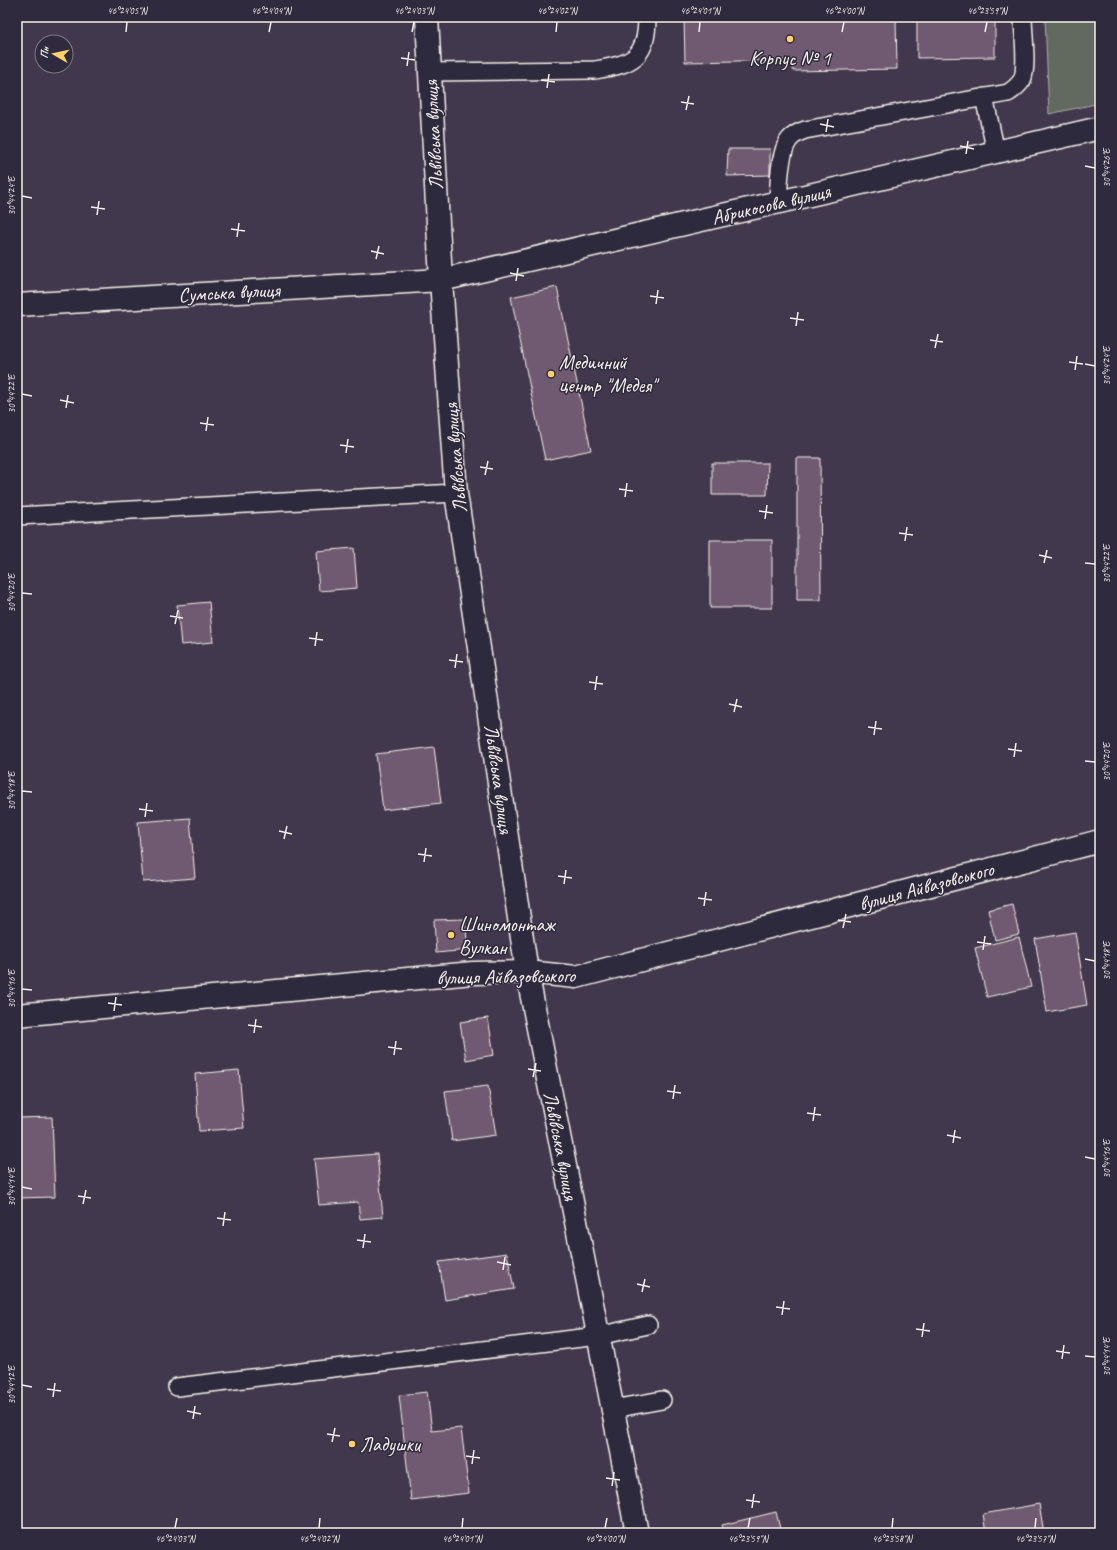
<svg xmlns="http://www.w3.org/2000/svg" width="1117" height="1550" font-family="Caveat,sans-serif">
  <rect width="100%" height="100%" fill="#42384d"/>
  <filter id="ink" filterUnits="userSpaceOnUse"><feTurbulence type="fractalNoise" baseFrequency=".025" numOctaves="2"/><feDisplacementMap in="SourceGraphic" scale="8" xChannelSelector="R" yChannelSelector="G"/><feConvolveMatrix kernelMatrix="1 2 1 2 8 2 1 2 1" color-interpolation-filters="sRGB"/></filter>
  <g filter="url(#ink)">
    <!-- green -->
    <path fill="#626a5e" stroke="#abaea3" d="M1045 17H1100V103L1049 114Z"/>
    <!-- building -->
    <path fill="#6f5a71" stroke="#f4f1e8" d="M684 17H896L897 69 793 71 792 60 685 62Z
      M917 17H995V57L917 58Z
      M728 149H770V175L727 176Z
      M557 287 591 450 545 460 511 297Z
      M797 458H820L821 600H797Z
      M712 463H768L767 495H712Z
      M710 540H772V608H710Z
      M354 548 357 588 319 591 316 551Z
      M209 602 213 642 181 645 177 605Z
      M434 747 441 803 383 810 376 754Z
      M190 818 195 878 143 882 138 822Z
      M1012 904 1019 934 995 940 988 910Z
      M465 919 468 950 436 953 434 920Z
      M1075 932 1087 1005 1047 1012 1035 939Z
      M1019 937 1031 987 987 997 975 948Z
      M488 1018 494 1055 466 1060 460 1022Z
      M239 1070 244 1128 199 1131 195 1074Z
      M488 1086 496 1135 452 1141 445 1091Z
      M52 1117 55 1197 17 1198V1118Z
      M377 1154 383 1217 360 1219 358 1202 319 1205 314 1159Z
      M507 1253 514 1289 445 1300 439 1262Z
      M427 1392 432 1431 461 1428 469 1493 411 1500 399 1395Z
      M1039 1504 1044 1533H986L983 1514Z
      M776 1512 781 1533H724L722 1525Z"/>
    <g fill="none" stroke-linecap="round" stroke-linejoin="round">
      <!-- lane casing -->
      <g stroke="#f4f1e8" stroke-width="20">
        <path id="lane" d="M429 72 595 70C632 64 647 59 647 17
          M984 97 996 152
          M778 202C779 186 779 153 789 140 793 135 799 132 805 130L1008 93C1013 90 1018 86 1022 80 1028 68 1023 32 1023 17
          M17 516 456 493
          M177 1387 598 1336 648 1325
          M613 1409 662 1400"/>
      </g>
      <!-- street casing -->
      <g stroke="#f4f1e8" stroke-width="25">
        <path id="street" d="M17 305 441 280 1100 128
          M17 1015 473 973 527 972 576 977 1100 841"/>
      </g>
      <!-- secondary casing -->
      <g stroke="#f4f1e8" stroke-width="25">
        <path id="secondary" d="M427 17 441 280 456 493 527 972 637 1533"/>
      </g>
      <!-- lane -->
      <use href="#lane" stroke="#2f2a3d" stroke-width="17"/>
      <!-- street -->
      <use href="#street" stroke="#2f2a3d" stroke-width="22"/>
      <!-- secondary -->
      <use href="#secondary" stroke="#2f2a3d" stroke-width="22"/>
    </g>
  </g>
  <!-- ticks -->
  <path fill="none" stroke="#f4f1e8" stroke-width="1.5" d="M126 32 127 22M269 32 271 22M412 32 414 22M556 32 557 22M699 32 700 22M842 32 844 22M985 32 987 22M401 58 415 60M407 66 409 52M541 80 555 82M547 88 549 74M681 102 694 104M686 110 689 96M820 124 834 127M826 132 828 119M960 146 974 149M966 154 968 141M1085 166 1095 168M22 196 32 198M91 207 105 209M97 215 99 201M231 229 245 231M237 237 239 223M371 251 384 254M376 259 379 246M510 273 524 276M516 281 518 268M650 296 664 298M656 304 658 290M790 318 804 320M796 326 798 312M930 340 943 342M935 348 938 334M1069 362 1083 364M1085 364 1095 366M1075 370 1077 356M22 394 32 396M60 400 74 403M66 408 68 395M200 423 214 425M206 431 208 417M340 445 354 447M346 453 348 439M480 467 493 469M485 475 488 461M619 489 633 491M625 497 627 483M759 511 773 513M765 519 767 505M899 533 913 535M905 541 907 527M1039 555 1052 558M1044 563 1047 550M1085 563 1095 564M22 593 32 594M170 616 183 618M175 624 178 610M309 638 323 640M315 646 317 632M449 660 463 662M455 668 457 654M589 682 603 684M595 690 597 676M729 704 742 707M734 712 737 699M868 727 882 729M874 735 876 721M1008 749 1022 751M1014 757 1016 743M1085 761 1095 762M22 791 32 792M139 809 153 811M145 817 147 803M279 831 292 834M284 839 287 826M418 854 432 856M424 862 426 848M558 876 572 878M564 884 566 870M698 898 712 900M704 906 706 892M838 920 851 922M843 928 846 914M977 942 991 944M983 950 985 936M1085 959 1095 961M22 989 32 990M108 1003 122 1005M114 1011 116 997M248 1025 262 1027M254 1033 256 1019M388 1047 402 1049M394 1055 396 1041M528 1069 541 1071M533 1077 536 1063M667 1091 681 1093M673 1099 675 1085M807 1113 821 1115M813 1121 815 1107M947 1135 961 1138M953 1143 955 1130M1085 1157 1095 1159M22 1187 32 1189M78 1196 91 1198M83 1204 86 1190M217 1218 231 1220M223 1226 225 1212M357 1240 371 1242M363 1248 365 1234M497 1262 511 1265M503 1270 505 1257M637 1284 650 1287M642 1292 645 1279M776 1307 790 1309M782 1315 784 1301M916 1329 930 1331M922 1337 924 1323M1056 1351 1070 1353M1085 1356 1095 1357M1062 1359 1064 1345M22 1385 32 1387M47 1389 61 1391M53 1397 55 1383M187 1411 201 1414M193 1419 195 1406M327 1434 340 1436M332 1442 335 1428M466 1456 480 1458M472 1464 474 1450M606 1478 620 1480M612 1486 614 1472M746 1500 760 1502M752 1508 754 1494M175 1528 177 1518M319 1528 320 1518M462 1528 463 1518M605 1528 607 1518M748 1528 750 1518M892 1528 893 1518M1035 1528 1036 1518"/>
  <!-- markers -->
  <g fill="#ffd166" stroke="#2f2a3d" stroke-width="1.5">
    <circle cx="790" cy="39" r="4"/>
    <circle cx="551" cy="374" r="4"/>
    <circle cx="451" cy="935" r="4"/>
    <circle cx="352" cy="1444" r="4"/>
  </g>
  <g text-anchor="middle" stroke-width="3" stroke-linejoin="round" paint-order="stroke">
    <!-- poi labels -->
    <g font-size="20" fill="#f4f1e8" stroke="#2f2a3d" text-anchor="start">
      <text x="790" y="65" text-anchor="middle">Корпус № 1</text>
      <text x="559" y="369">Медичний<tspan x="559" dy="23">центр "Медея"</tspan></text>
      <text x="459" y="931">Шиномонтаж<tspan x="459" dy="23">Вулкан</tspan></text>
      <text x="360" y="1451">Ладушки</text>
    </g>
    <!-- street labels -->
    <g font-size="20" fill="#f4f1e8" stroke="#2f2a3d">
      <text transform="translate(433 135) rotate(-93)" y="7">Львівська вулиця</text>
      <text transform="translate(771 204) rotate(-13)" y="7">Абрикосова вулиця</text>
      <text transform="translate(229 292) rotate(-3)" y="7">Сумська вулиця</text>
      <text transform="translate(455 458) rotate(-95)" y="7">Львівська вулиця</text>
      <text transform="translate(499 779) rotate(82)" y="7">Львівська вулиця</text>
      <text transform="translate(926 886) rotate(-15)" y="7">вулиця Айвазовського</text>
      <text transform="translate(506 976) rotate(-1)" y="7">вулиця Айвазовського</text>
      <text transform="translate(561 1146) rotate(79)" y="7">Львівська вулиця</text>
    </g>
  </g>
  <!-- margin -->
  <rect width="1117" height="1550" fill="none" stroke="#2f2a3d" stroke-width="44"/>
  <!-- north arrow -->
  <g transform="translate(54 54) rotate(279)"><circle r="19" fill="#2f2a3d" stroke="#7e7a81"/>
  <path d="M0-3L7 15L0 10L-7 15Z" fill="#ffd166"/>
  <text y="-6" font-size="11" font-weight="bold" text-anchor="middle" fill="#f4f1e8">Пн</text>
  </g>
  <rect x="22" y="22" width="1073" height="1506" fill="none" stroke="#f4f1e8" stroke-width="1.5"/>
  <g font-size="10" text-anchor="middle" fill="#f4f1e8">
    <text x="127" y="14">46°24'05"N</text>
    <text x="271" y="14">46°24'04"N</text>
    <text x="414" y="14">46°24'03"N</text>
    <text x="557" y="14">46°24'02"N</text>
    <text x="700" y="14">46°24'01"N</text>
    <text x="844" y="14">46°24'00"N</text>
    <text x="987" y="14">46°23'59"N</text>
    <text transform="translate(1106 168) rotate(-90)" y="4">30°44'26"E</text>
    <text transform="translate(11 196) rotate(-90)" y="4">30°44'24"E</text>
    <text transform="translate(1106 366) rotate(-90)" y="4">30°44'24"E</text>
    <text transform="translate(11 394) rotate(-90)" y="4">30°44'22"E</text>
    <text transform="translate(1106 564) rotate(-90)" y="4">30°44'22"E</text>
    <text transform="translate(11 593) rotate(-90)" y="4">30°44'20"E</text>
    <text transform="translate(1106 762) rotate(-90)" y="4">30°44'20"E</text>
    <text transform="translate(11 791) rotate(-90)" y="4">30°44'18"E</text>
    <text transform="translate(1106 961) rotate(-90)" y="4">30°44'18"E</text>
    <text transform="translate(11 989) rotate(-90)" y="4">30°44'16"E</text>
    <text transform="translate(1106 1159) rotate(-90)" y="4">30°44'16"E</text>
    <text transform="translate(11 1187) rotate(-90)" y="4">30°44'14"E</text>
    <text transform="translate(1106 1357) rotate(-90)" y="4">30°44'14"E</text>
    <text transform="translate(11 1385) rotate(-90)" y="4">30°44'12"E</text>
    <text x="175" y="1542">46°24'03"N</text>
    <text x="319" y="1542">46°24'02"N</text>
    <text x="462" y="1542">46°24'01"N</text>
    <text x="605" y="1542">46°24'00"N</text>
    <text x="748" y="1542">46°23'59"N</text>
    <text x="892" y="1542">46°23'58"N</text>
    <text x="1035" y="1542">46°23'57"N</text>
  </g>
</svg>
